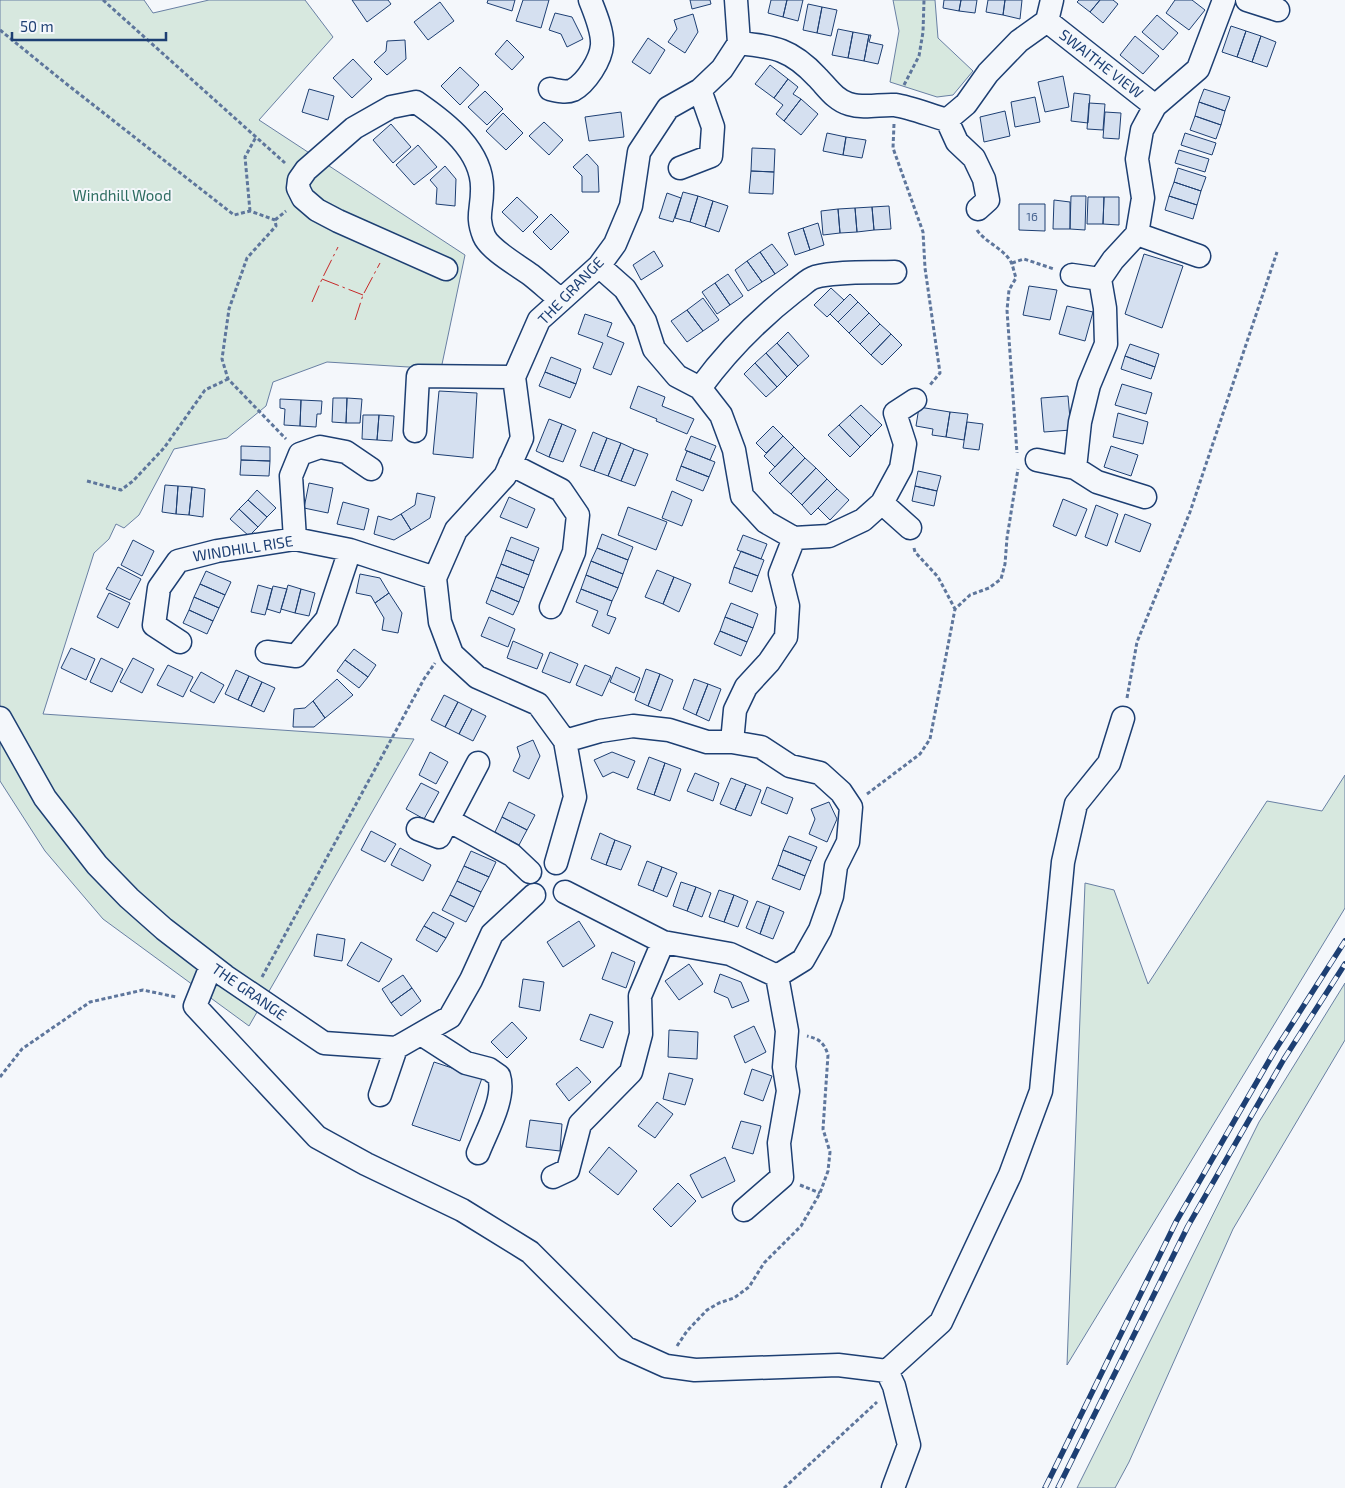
<svg xmlns="http://www.w3.org/2000/svg" width="1345" height="1488" font-family="'Exo 2',sans-serif">
  <rect width="100%" height="100%" fill="#f4f7fb"/>
  <!-- green -->
  <path fill="#d7e8df" stroke="#687fa3" d="M0 0H144L153 13 209 0H305L333 37 259 120 465 255 441 369 327 362 273 382 266 406 227 438 174 449 139 515 124 528 116 524 109 539 94 553 43 714 414 739 249 1026 103 919 45 851 0 781Z
    M893 0H935L938 38 973 71 953 95 937 97 890 82 899 31Z
    M1345 775V908L1067 1365 1085 883 1114 890 1148 984 1267 801 1322 811Z
    M1345 983V1040L1233 1229 1129 1462 1115 1488H1077L1259 1122Z"/>
  <!-- building -->
  <path fill="#d5e0f0" stroke="#1d3f73" d="M352 0H388L391 4 367 22Z
    M488 0H515L512 11 487 3Z
    M523 0H549L541 28 516 21Z
    M690 0H710L711 4 692 9Z
    M771 0H787L783 17 768 13Z
    M787 0H803L798 21 783 17Z
    M944 0H961L959 11 943 8Z
    M961 0H977L975 13 959 11Z
    M988 0H1005L1003 15 986 12Z
    M1005 0H1022L1020 19 1003 15Z
    M1079 0H1100L1090 12 1077 2Z
    M1100 0H1113L1118 4 1103 23 1090 12Z
    M1175 0H1192L1205 10 1189 30 1166 13Z
    M440 2 454 21 428 40 414 22Z
    M808 4 822 7 817 33 803 30Z
    M822 7 837 10 831 36 817 33Z
    M555 13 572 17 583 39 567 47 561 34 549 30Z
    M693 14 698 32 685 53 668 42 677 29 674 20Z
    M1157 15 1178 33 1163 50 1142 32Z
    M1231 26 1246 31 1237 57 1222 52Z
    M838 29 853 32 848 58 832 55Z
    M1246 31 1261 36 1252 62 1237 57Z
    M853 32 869 35 864 61 848 58Z
    M869 35H871L869 42 883 45 878 64 864 61Z
    M1135 36 1159 56 1143 74 1120 55Z
    M1261 36 1276 42 1267 67 1252 62Z
    M648 38 665 50 650 74 632 62Z
    M405 40 406 59 387 75 374 62 386 51 387 41Z
    M507 40 524 57 512 70 495 54Z
    M353 59 372 79 352 98 333 78Z
    M770 65 788 79 774 98 755 84Z
    M460 67 479 85 460 105 441 86Z
    M1063 76 1069 107 1045 112 1038 82Z
    M788 79 798 87 793 94 801 99 784 121 776 114 783 105 774 98Z
    M309 89 334 96 328 120 302 112Z
    M1204 89 1230 97 1225 111 1199 102Z
    M485 91 503 109 487 125 468 107Z
    M1074 93 1090 95 1088 123 1071 121Z
    M1035 97 1040 122 1015 127 1011 102Z
    M801 99 818 114 801 135 784 121Z
    M1199 102 1225 111 1221 125 1195 116Z
    M1089 103 1105 104 1103 130 1087 129Z
    M1005 111 1010 136 984 142 980 117Z
    M621 112 624 137 589 141 585 117Z
    M1105 112 1121 113 1119 139 1103 138Z
    M503 113 523 133 506 150 486 131Z
    M1195 116 1221 125 1216 139 1190 130Z
    M544 122 563 140 549 155 529 136Z
    M391 124 411 147 393 163 373 140Z
    M827 133 846 137 843 155 823 151Z
    M1185 133 1216 143 1212 155 1181 145Z
    M846 137 866 140 862 158 843 155Z
    M418 145 437 167 414 185 396 165Z
    M752 148 775 149 774 172 751 171Z
    M1179 150 1209 159 1205 172 1175 163Z
    M587 154 598 166 599 192H582V176L573 167Z
    M445 166 456 179 455 206 436 204 437 188 430 180Z
    M1178 168 1206 177 1201 191 1174 182Z
    M751 171 774 172 773 194 749 193Z
    M1174 182 1201 191 1197 205 1169 196Z
    M683 192 698 196 690 222 675 218Z
    M667 193 681 198 673 222 659 218Z
    M698 196 713 201 705 227 690 222Z
    M1071 196H1086L1085 230 1070 229Z
    M1169 196 1197 205 1193 219 1165 210Z
    M517 197 538 217 523 232 502 212Z
    M1088 197H1104L1103 224H1087Z
    M1104 197H1119V225L1103 224Z
    M1054 200 1070 202V229H1053Z
    M713 201 728 206 719 232 705 227Z
    M1019 204H1045V231L1019 230Z
    M889 206 891 229 874 230 872 207Z
    M872 207 874 230 857 232 855 208Z
    M855 208 857 232 840 233 838 209Z
    M838 209 840 233 823 235 821 211Z
    M551 214 569 232 551 250 533 232Z
    M818 223 824 245 810 250 803 228Z
    M803 228 810 250 795 255 788 233Z
    M772 244 788 265 775 274 760 252Z
    M654 251 663 266 641 280 633 265Z
    M760 252 775 274 762 282 747 261Z
    M1144 254 1183 266 1162 328 1125 314Z
    M747 261 762 282 748 291 735 270Z
    M728 274 743 296 730 305 715 283Z
    M715 283 730 305 717 314 702 292Z
    M1029 286 1057 290 1050 320 1023 315Z
    M831 288 844 300 827 317 814 305Z
    M850 294 858 302 838 322 830 314Z
    M703 298 719 320 703 331 687 310Z
    M858 302 869 313 849 333 838 322Z
    M1067 306 1093 312 1085 341 1059 334Z
    M687 310 703 331 687 342 671 321Z
    M869 313 880 324 860 344 849 333Z
    M585 314 612 323 607 336 624 343 611 375 593 368 603 343 578 334Z
    M880 324 891 334 871 355 860 344Z
    M788 332 809 356 798 366 777 343Z
    M891 334 902 345 882 365 871 355Z
    M777 343 798 366 787 377 766 353Z
    M1130 344 1159 354 1155 367 1125 356Z
    M766 353 787 377 777 387 755 363Z
    M1125 356 1155 367 1151 379 1121 369Z
    M551 357 581 369 576 384 545 372Z
    M755 363 777 387 766 397 744 374Z
    M545 372 576 384 570 398 539 386Z
    M1122 384 1152 393 1146 414 1115 405Z
    M638 386 665 397 662 406 694 419 687 434 656 421 657 419 630 408Z
    M439 391 477 393 473 458 433 454Z
    M1068 396 1071 430 1044 432 1041 398Z
    M333 398H347L346 423 332 422Z
    M347 398 362 399 360 423H346Z
    M280 399 301 400 300 426 284 425 285 409 280 408Z
    M301 400 322 401 321 414H317L316 427 300 426Z
    M861 405 882 425 871 436 850 415Z
    M919 407 950 412 946 437 932 435 933 429 916 426Z
    M950 412 968 414 964 440 946 437Z
    M1118 413 1148 422 1143 444 1113 437Z
    M363 415H379L377 440 362 439Z
    M379 415 394 416 392 441 377 440Z
    M850 415 871 436 860 447 839 425Z
    M549 419 562 424 549 457 536 451Z
    M967 422 983 424 979 450 963 448Z
    M562 424 576 430 563 462 549 457Z
    M839 425 860 447 850 457 828 435Z
    M773 426 783 436 766 453 756 443Z
    M593 432 607 438 594 471 580 466Z
    M691 436 716 446 710 460 685 450Z
    M783 436 794 447 775 467 764 456Z
    M607 438 621 443 608 476 594 471Z
    M621 443 634 449 621 481 608 476Z
    M241 446 270 447V461L241 460Z
    M1111 446 1138 455 1131 476 1104 467Z
    M794 447 805 458 780 484 769 473Z
    M634 449 648 454 635 486 621 481Z
    M687 451 715 462 709 477 681 466Z
    M805 458 816 468 791 494 780 484Z
    M241 460 270 461 269 476 240 475Z
    M681 466 709 477 703 491 676 480Z
    M816 468 827 479 802 505 791 494Z
    M918 471 941 476 937 491 915 486Z
    M827 479 837 489 811 515 802 505Z
    M309 483 333 488 328 513 304 508Z
    M165 485 178 486 176 514 162 512Z
    M178 486 192 487 189 515 176 514Z
    M915 486 937 491 934 506 912 501Z
    M192 487 205 489 203 517 189 515Z
    M837 489 849 500 830 520 818 508Z
    M257 490 276 508 267 517 248 500Z
    M672 491 692 500 682 526 662 518Z
    M417 493 435 497 430 518 411 530 401 514 415 505Z
    M509 497 535 509 527 528 500 517Z
    M1063 499 1087 509 1076 536 1053 526Z
    M248 500 267 517 258 527 239 509Z
    M343 502 369 509 364 530 337 524Z
    M1096 505 1118 514 1107 546 1085 537Z
    M628 507 667 522 656 550 618 535Z
    M239 509 258 527 249 536 230 519Z
    M401 514 411 530 394 540 374 534 378 516 391 520Z
    M1125 514 1151 524 1140 552 1115 542Z
    M602 534 633 547 628 560 597 548Z
    M743 535 767 544 761 559 737 550Z
    M511 537 539 548 534 561 506 550Z
    M133 540 154 551 142 576 121 565Z
    M597 548 628 560 623 574 591 561Z
    M506 550 534 561 529 575 501 564Z
    M741 551 764 560 758 576 734 567Z
    M591 561 623 574 618 588 586 575Z
    M501 564 529 575 524 588 496 577Z
    M118 567 141 579 130 600 106 589Z
    M734 567 758 576 752 592 729 583Z
    M657 570 674 577 663 604 645 597Z
    M206 571 231 582 225 595 200 584Z
    M360 574 380 578 389 593 375 603 371 596 356 593Z
    M586 575 618 588 612 601 581 589Z
    M496 577 524 588 519 602 491 590Z
    M674 577 691 584 679 612 663 604Z
    M200 584 225 595 219 608 194 597Z
    M258 585 272 589 265 615 251 612Z
    M288 585 301 589 295 613 281 609Z
    M273 586 287 589 280 613 267 609Z
    M301 589 315 593 309 616 295 613Z
    M581 589 612 601 607 615 616 618 609 634 592 626 598 611 576 602Z
    M491 590 519 602 513 615 486 603Z
    M109 593 130 603 118 628 97 617Z
    M389 593 402 613 398 633 382 630 384 618 375 603Z
    M194 597 219 608 213 621 189 610Z
    M731 603 758 614 753 628 725 617Z
    M189 610 213 621 207 634 183 623Z
    M489 617 515 629 508 647 481 636Z
    M725 617 753 628 747 642 720 631Z
    M720 631 747 642 741 656 714 644Z
    M513 641 543 654 537 669 507 658Z
    M71 648 95 659 86 680 61 668Z
    M354 649 376 665 368 677 345 660Z
    M550 652 578 664 570 683 542 672Z
    M101 658 123 669 112 692 90 682Z
    M133 658 154 669 142 693 120 682Z
    M345 660 368 677 359 688 337 671Z
    M168 665 193 677 183 697 157 685Z
    M585 665 611 676 602 696 576 685Z
    M616 667 640 678 634 693 610 682Z
    M646 669 660 674 648 706 635 700Z
    M236 670 249 676 238 700 225 694Z
    M201 672 224 685 214 703 190 691Z
    M660 674 673 680 661 711 648 706Z
    M249 676 262 682 251 706 238 700Z
    M337 679 353 695 325 718 313 701Z
    M694 679 708 684 696 715 683 709Z
    M262 682 275 688 264 712 251 706Z
    M708 684 721 689 709 721 696 715Z
    M444 695 458 702 445 727 431 720Z
    M313 701 325 718 314 727H293L294 709 305 708Z
    M458 702 472 709 459 734 445 727Z
    M472 709 486 716 473 741 459 734Z
    M533 740 540 756 529 779 513 771 520 756 517 747Z
    M430 752 448 762 436 784 419 775Z
    M612 752 635 761 628 778 613 772 603 777 594 760Z
    M649 757 665 763 654 795 637 789Z
    M665 763 681 769 670 801 654 795Z
    M695 773 719 783 713 801 687 791Z
    M731 778 746 784 735 810 720 804Z
    M421 783 439 792 424 819 406 809Z
    M746 784 761 790 751 816 735 810Z
    M767 787 793 798 787 814 761 803Z
    M509 802 535 815 527 830 502 817Z
    M829 802 837 819 827 842 809 834 815 819 811 809Z
    M502 817 527 830 519 845 495 832Z
    M371 831 396 844 385 862 361 850Z
    M600 833 615 840 606 865 591 859Z
    M789 836 817 847 811 861 783 850Z
    M615 840 631 846 621 870 606 865Z
    M400 848 431 865 423 881 391 865Z
    M783 850 811 861 805 876 778 865Z
    M471 851 496 862 489 877 464 866Z
    M647 861 662 867 653 891 638 885Z
    M778 865 805 876 800 890 772 879Z
    M464 866 489 877 481 892 457 881Z
    M662 867 677 873 667 897 653 891Z
    M457 881 481 892 474 907 450 895Z
    M681 882 696 887 687 911 673 906Z
    M696 887 711 893 702 917 687 911Z
    M719 890 734 895 724 922 709 917Z
    M450 895 474 907 466 922 442 910Z
    M734 895 748 901 738 927 724 922Z
    M757 901 770 906 760 934 746 928Z
    M770 906 784 912 773 939 760 934Z
    M433 912 454 923 446 938 424 926Z
    M579 921 595 946 563 967 547 942Z
    M424 926 446 938 437 952 416 940Z
    M317 934 345 939 342 961 314 956Z
    M361 942 392 959 379 982 347 965Z
    M612 952 635 962 626 988 602 979Z
    M689 964 703 984 679 1000 665 981Z
    M720 974 741 982 749 1001 732 1008 728 998 714 992Z
    M403 975 412 988 391 1003 382 989Z
    M523 979 544 982 540 1011 519 1007Z
    M412 988 421 1001 401 1016 391 1003Z
    M590 1014 613 1022 603 1048 580 1040Z
    M512 1022 527 1038 507 1058 491 1042Z
    M754 1026 766 1052 745 1063 734 1036Z
    M669 1030 698 1032 697 1059 668 1057Z
    M434 1062 482 1078 460 1141 412 1125Z
    M577 1067 591 1082 569 1101 556 1084Z
    M752 1069 772 1076 763 1101 744 1094Z
    M669 1073 693 1079 685 1105 663 1099Z
    M657 1102 673 1114 655 1138 638 1126Z
    M530 1120 562 1124 560 1151 526 1147Z
    M741 1121 761 1126 753 1154 732 1148Z
    M609 1147 637 1171 618 1195 589 1172Z
    M725 1157 735 1181 702 1198 690 1175Z
    M678 1183 696 1201 671 1227 653 1209Z"/>
  <g fill="none" stroke-linecap="round" stroke-linejoin="round">
    <!-- minor casing -->
    <g stroke="#1d3f73" stroke-width="25">
      <path id="minor" d="M1247 0 1278 10
        M1047 21 1155 106
        M739 43C775 47 791 49 817 77 827 87 835 100 849 104 865 109 880 104 895 105 910 107 932 116 947 120L957 142 974 158 984 179 988 200 978 209
        M550 89C558 91 566 93 573 90 586 83 601 60 602 45 603 31 595 13 590 0
        M947 120 966 104 988 73 1019 41 1047 21 1052 0
        M680 168 711 156 713 127 700 90
        M1137 234 1199 256
        M599 266 625 289 645 321 654 349 677 376 700 388 721 415 734 450 742 496 766 522 794 538
        M446 269 338 221 317 210 303 198 298 188 299 180 306 170 354 128 391 107 416 102C445 122 484 151 482 191 482 210 476 216 484 236 490 250 519 266 531 275 541 283 551 292 561 300
        M1072 275 1100 279
        M700 388C727 351 760 318 796 290 802 286 808 279 815 277 840 271 869 273 895 272
        M415 431 418 376 514 377
        M1037 460 1075 468 1080 422 1089 385 1106 344 1105 308 1100 279 1113 260 1137 234 1143 198 1137 159 1142 130 1155 106 1198 69 1224 0
        M510 464 561 490 578 515 574 552 551 607
        M1075 468 1097 482 1145 497
        M882 503 910 528
        M794 538 829 536 863 520 882 503 901 468 905 444 895 413 915 400
        M295 539 291 476 300 454 320 447 346 452 371 469
        M180 642 154 625 159 588 178 561 217 551 295 539 350 550 435 578
        M267 652 296 656 327 619 350 550
        M0 718 45 798 97 865 129 898 164 929 225 976 324 1043 396 1048 450 1017 471 980 492 934 534 895
        M565 741 600 731 633 726 669 730 707 742H732L761 747 790 766 820 773 841 792 851 807 848 842 836 866 832 896 820 930 803 960 777 976
        M732 742 735 710 746 687 769 662 786 637 788 606 780 574 794 538
        M478 763 448 820 512 855 530 872
        M418 829 439 837 448 820
        M556 863 575 797 565 741 538 704 477 677 452 654 440 622 435 578 456 530 505 476 522 438 514 377 539 320 599 266 615 244 631 206 639 152 668 108 700 90 722 69 739 43 736 0
        M565 892 663 942 730 954 777 976 787 1031 784 1067 788 1091 779 1143 782 1177 744 1210
        M211 966 195 1006 317 1137 366 1164 462 1210 530 1252 626 1348 666 1366 695 1370 838 1365 887 1371 894 1386 909 1445 893 1488
        M421 1034 466 1063 489 1069 499 1076C506 1098 486 1132 478 1153
        M380 1095 396 1048
        M553 1177 568 1170 580 1124 631 1072 641 1034 640 996 663 942
        M887 1371 941 1322 1010 1175 1041 1091 1063 862 1076 804 1109 763 1123 718"/>
    </g>
    <!-- path -->
    <path stroke="#5e769c" stroke-width="3" stroke-dasharray="4 2.5" stroke-linecap="butt" d="M103 0 285 163
      M0 30 64 82 234 215 250 211 275 220 276 226 247 258 229 309 222 359 228 379 286 439
      M904 85 919 56 923 32 924 0
      M894 124 893 148 923 232 925 268 940 373 930 385
      M250 211 245 157 256 137
      M275 220 286 211
      M977 230C986 243 1003 248 1011 262 1013 266 1014 272 1016 278L1009 290 1007 310 1017 453
      M1012 263 1024 259 1054 269
      M87 481 121 490 133 481 164 448 205 390 228 379
      M914 548 915 552 938 577 955 609
      M1127 698 1137 642 1190 512 1277 252
      M867 794 920 754 930 739 955 609 970 595 989 588 1001 579 1005 564 1007 538 1018 469
      M262 977 424 679 435 663
      M0 1077 22 1049 90 1002 143 990 176 997
      M800 1185 820 1193
      M677 1346 687 1331 707 1310 719 1303 734 1298 749 1287 764 1263 801 1226 820 1193 828 1171 830 1152 823 1129 828 1055C824 1042 819 1039 807 1036
      M784 1488 877 1402"/>
    <!-- minor -->
    <use href="#minor" stroke="#f4f7fb" stroke-width="22"/>
    <!-- rail casing -->
    <g stroke="#1d3f73" stroke-width="5.5">
      <path id="rail" d="M1045 1488 1177 1220 1274 1052 1345 941
        M1058 1488 1188 1226 1284 1059 1345 964"/>
    </g>
    <!-- rail -->
    <use href="#rail" stroke="#f4f7fb" stroke-width="4" stroke-dasharray="11" stroke-linecap="butt"/>
    <!-- power -->
    <path stroke="#c62828" stroke-width="1" stroke-dasharray="18 4 2.5 4" stroke-linecap="butt" d="M322 279 363 295
      M312 302 322 279 338 247
      M355 320 363 295 380 263"/>
  </g>
  <g text-anchor="middle" stroke-width="4" stroke-linejoin="round" paint-order="stroke">
    <!-- number labels -->
    <g font-size="12" fill="#4b6792">
      <text x="1032" y="221">16</text>
    </g>
    <!-- street labels -->
    <g font-size="15" fill="#1d3f73" stroke="#f4f7fb">
      <text transform="translate(1101 64) rotate(38)" y="5">SWAITHE VIEW</text>
      <text transform="translate(571 291) rotate(-46)" y="5">THE GRANGE</text>
      <text transform="translate(243 549) rotate(-9)" y="5">WINDHILL RISE</text>
      <text transform="translate(249 992) rotate(35)" y="5">THE GRANGE</text>
    </g>
    <!-- park labels -->
    <g font-size="15" fill="#2c6c60" stroke="#f4f7fb">
      <text x="122" y="201">Windhill Wood</text>
    </g>
  </g>
  <!-- scale -->
  <path d="M12 32v8h154v-8" fill="none" stroke="#1d3f73" stroke-width="2.5"/>
  <text x="20" y="32" font-size="15" fill="#1d3f73" stroke="#f4f7fb" stroke-width="4" paint-order="stroke">50 m</text>
</svg>
